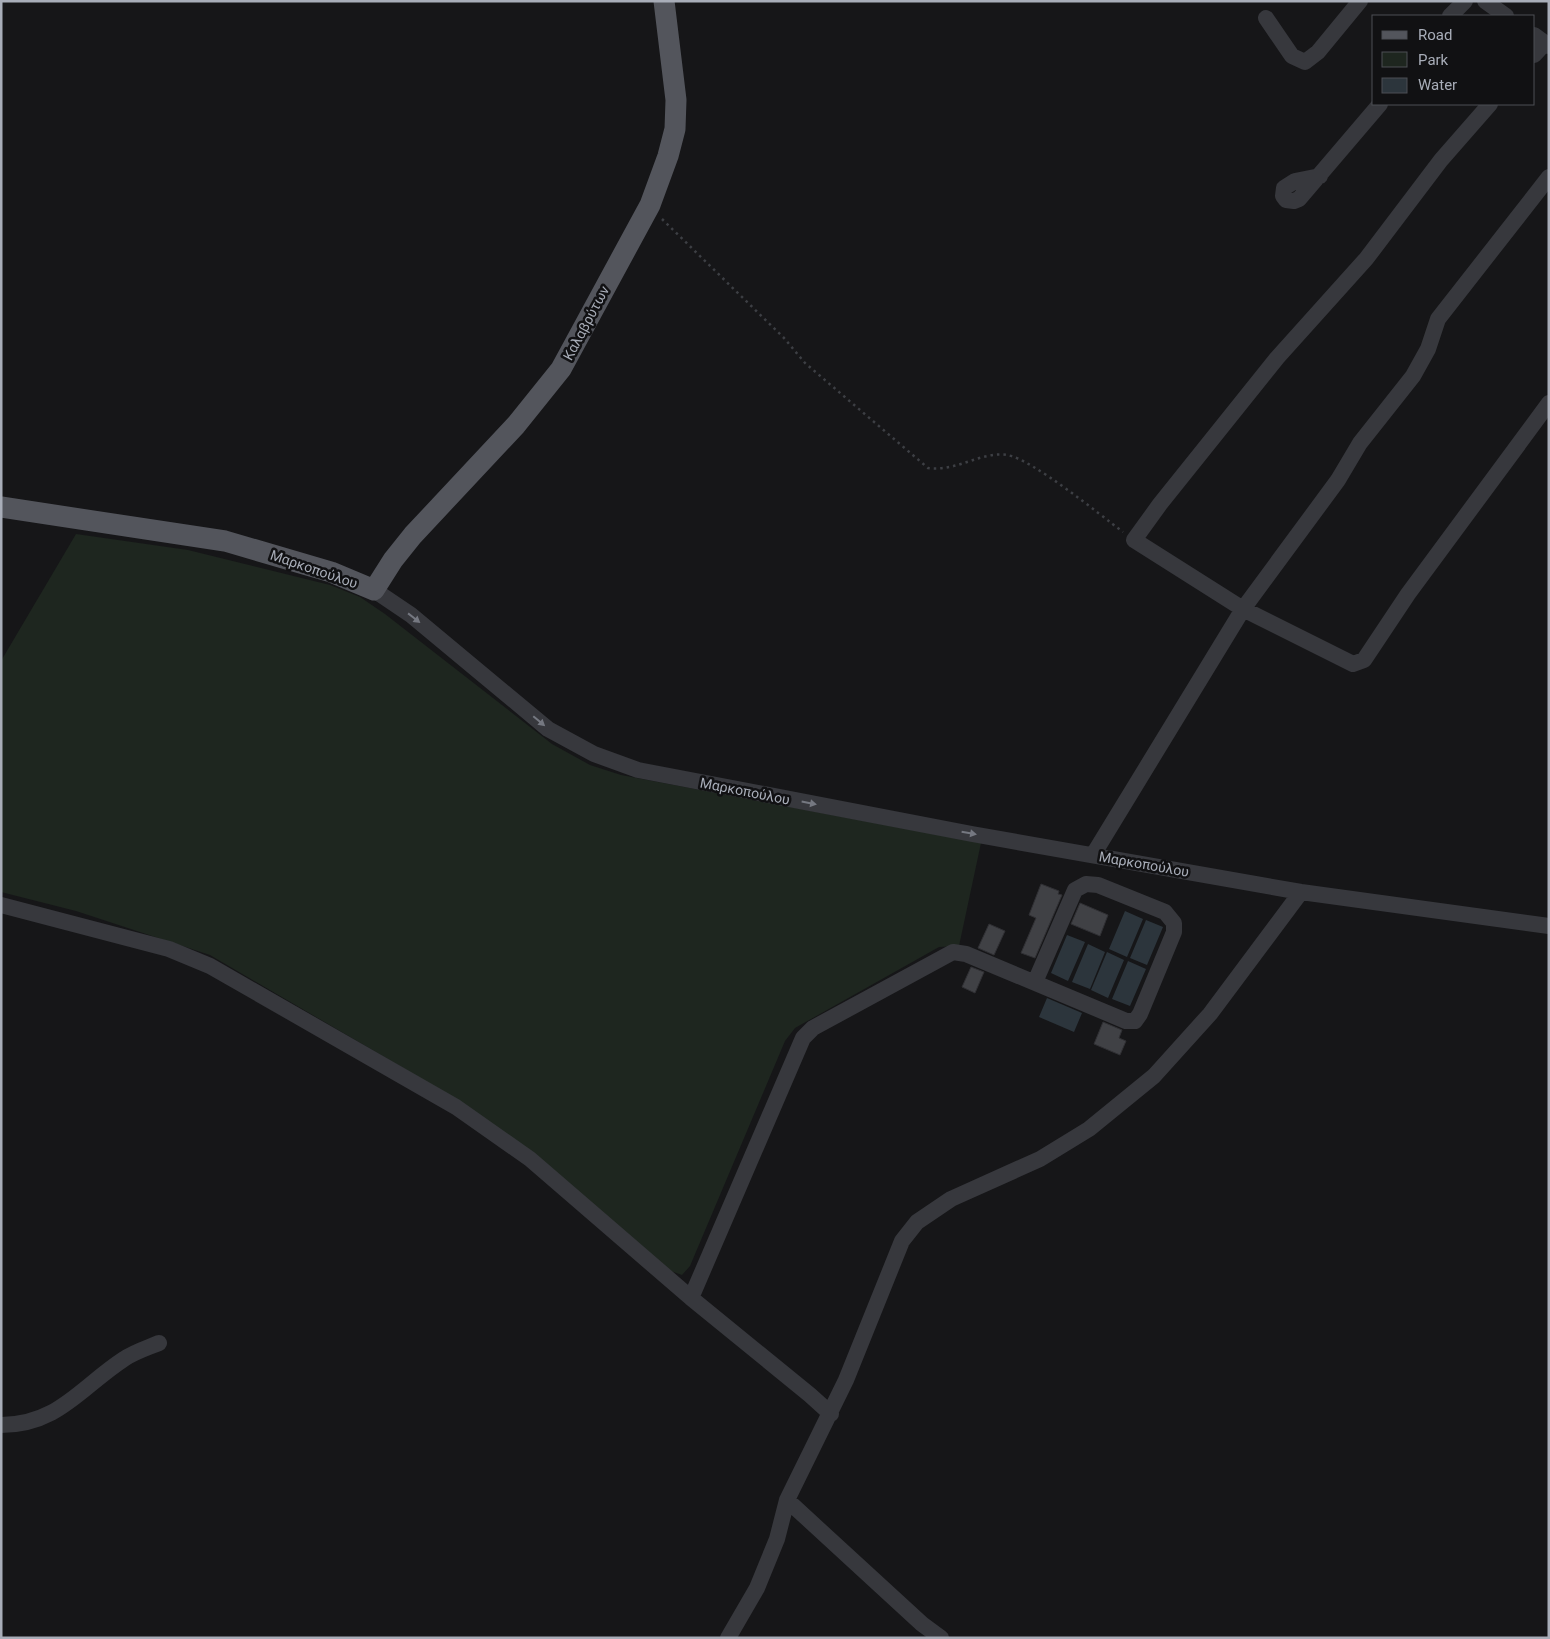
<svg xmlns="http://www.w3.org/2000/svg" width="1550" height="1639" font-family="Roboto,sans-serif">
  <rect width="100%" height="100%" fill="#161618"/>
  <!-- green -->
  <path fill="#1e261f" d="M76 534 188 550 330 585 360 597 385 614 552 744 590 765 621 775 981 843 959 946 939 947 795 1028 785 1041 690 1266 682 1275 671 1271 405 1069 210 955 76 911 1 892V661Z"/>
  <!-- water -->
  <path fill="#2c353c" d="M1125 911 1143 919 1127 957 1109 949Z
    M1146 920 1163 927 1147 965 1130 958Z
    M1067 935 1085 942 1068 981 1051 973Z
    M1088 944 1105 952 1090 989 1072 982Z
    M1107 952 1124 960 1108 998 1091 990Z
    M1128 961 1146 969 1130 1006 1112 999Z
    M1047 998 1082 1013 1074 1032 1039 1017Z"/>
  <!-- building -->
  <path fill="#404145" stroke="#303034" d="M1041 884 1059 891 1058 894 1062 895 1035 958 1021 953 1036 918 1029 915Z
    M1080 903 1108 915 1100 936 1071 924Z
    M989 924 1005 931 994 955 978 948Z
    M971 967 984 972 975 993 962 987Z
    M1103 1022 1122 1030 1119 1038 1126 1041 1120 1055 1094 1044Z"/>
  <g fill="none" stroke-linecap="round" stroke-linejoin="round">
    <!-- path -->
    <path stroke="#3d3f44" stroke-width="2.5" stroke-dasharray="2.5 4" stroke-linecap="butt" d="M662 219 784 338 805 363 928 468C957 472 981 451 1007 455 1032 459 1099 514 1123 532"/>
    <!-- minor -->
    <path stroke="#37383d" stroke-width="16" d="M1485 1 1506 16
      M1450 16 1465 1
      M1266 18 1292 56 1305 62 1318 52 1360 1
      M1534 35 1549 46
      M1534 55 1545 43
      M1490 104 1441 160 1366 259 1277 358 1160 504 1134 540 1243 609 1353 664 1364 660 1408 594 1549 403
      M1320 176 1295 181 1284 188 1283 196 1286 200 1294 201 1299 199 1380 104
      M374 590 411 615 548 729 594 754 638 770 972 834 1301 892 1549 926
      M1093 855 1243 609 1338 480 1360 443 1413 376 1428 349 1438 319 1549 177
      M1 905 169 949 210 966 456 1107 530 1159 691 1298 810 1395 831 1414
      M691 1298 803 1038 813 1028 953 952 966 954 1126 1021H1135L1140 1014 1174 932V923L1165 912 1098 885 1086 884 1075 890 1035 982
      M1 1425C58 1425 81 1387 124 1359 134 1352 147 1348 159 1343
      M787 1500 922 1624 941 1638
      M728 1638 757 1588 777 1539 787 1500 846 1380 902 1241 917 1222 951 1199 1040 1159 1089 1129 1154 1076 1210 1014 1301 892"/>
    <!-- major -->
    <path stroke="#53555c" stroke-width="21" d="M1 507 225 541 331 572 374 590 393 560 413 535 516 425 561 369 650 205 668 156 675 129 676 100 664 1"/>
  </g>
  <!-- one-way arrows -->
  <defs><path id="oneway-solid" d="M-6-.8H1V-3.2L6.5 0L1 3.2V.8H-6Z" transform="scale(1.25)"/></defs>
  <g fill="#757881">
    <use href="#oneway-solid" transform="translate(414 618) rotate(38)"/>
    <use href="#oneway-solid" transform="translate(539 721) rotate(40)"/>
    <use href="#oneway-solid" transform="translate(809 803) rotate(11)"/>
    <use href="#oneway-solid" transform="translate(969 833) rotate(10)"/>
  </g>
  <g text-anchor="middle" stroke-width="5" stroke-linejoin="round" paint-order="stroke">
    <!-- street labels -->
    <g font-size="14" fill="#a8adb8" stroke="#111113">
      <text transform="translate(586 323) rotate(-62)" y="5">Καλαβρύτων</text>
      <text transform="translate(314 569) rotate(19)" y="5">Μαρκοπούλου</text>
      <text transform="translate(745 791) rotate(11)" y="5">Μαρκοπούλου</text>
      <text transform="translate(1144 864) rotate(10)" y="5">Μαρκοπούλου</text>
    </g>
  </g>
  <!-- border -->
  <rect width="1550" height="1639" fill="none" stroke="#a8adb8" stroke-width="5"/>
  <!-- legend -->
  <rect x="1372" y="15" width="162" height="90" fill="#111113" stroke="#4d4f55"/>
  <rect x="1382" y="31" width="25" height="8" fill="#53555c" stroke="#4d4f55"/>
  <text x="1418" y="40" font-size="15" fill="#a8adb8">Road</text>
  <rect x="1382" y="52" width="25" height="15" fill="#1e261f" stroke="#4d4f55"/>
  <text x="1418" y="65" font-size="15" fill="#a8adb8">Park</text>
  <rect x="1382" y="78" width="25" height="15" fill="#2c353c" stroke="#4d4f55"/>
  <text x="1418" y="90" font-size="15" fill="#a8adb8">Water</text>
</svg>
